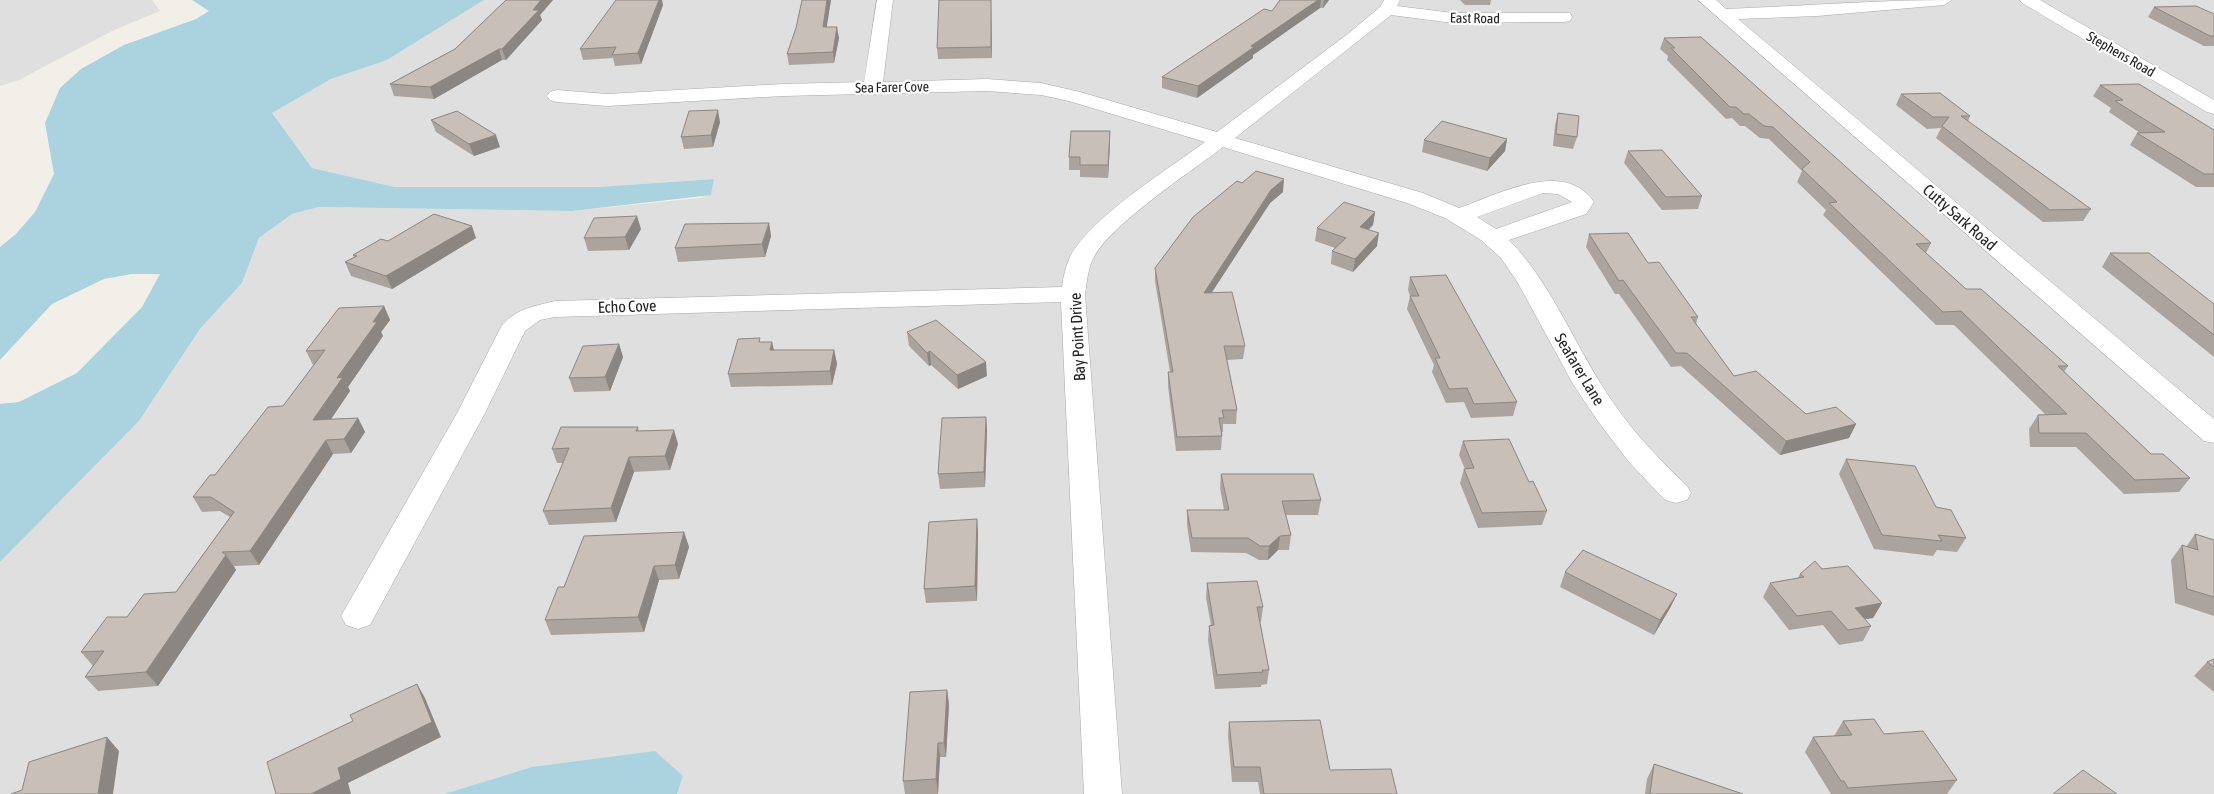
<svg xmlns="http://www.w3.org/2000/svg" width="2214" height="794" font-family="'Asap Condensed',sans-serif">
  <rect width="100%" height="100%" fill="#f2efe9"/>
  <!-- residential -->
  <path fill="#e0dfdf" d="M0 0H152L160 11 112 31 19 80 0 86Z
    M484 0H2214V794H677L683 776 532 767 444 794H0V562L139 421 200 329 242 283 259 238 292 214 319 207 572 211 700 198 711 194 714 179 598 187H395L312 168 271 113 331 79 387 60Z"/>
  <!-- water -->
  <path fill="#aad3df" d="M192 0H484L387 60 331 79 272 113 312 168 395 187H598L714 179 711 195 572 211 319 207 292 214 259 238 242 283 200 329 139 421 0 562V404L19 402 77 373 142 307 160 274H132L104 279 52 304 0 360V247L16 234 35 212 54 174 45 123 60 88 81 69 124 45 196 19 209 11Z
    M655 751 683 776 677 794H444L532 767Z"/>
  <g fill="none" stroke-linecap="round" stroke-linejoin="round">
    <!-- minor casing -->
    <g stroke="#a9a9a9" stroke-width="1">
      <path id="minor" d="M877 0H893L883 82 987 79 1041 83 1080 92 1217 132 1349 33 1380 7 1384 0H1400L1397 6 1453 13H1570L1572 17 1570 21 1564 22 1453 23 1391 15 1235 138 1423 193 1459 208C1497 195 1564 158 1594 202L1586 214 1509 240C1549 281 1571 336 1601 384 1624 422 1654 455 1687 486L1691 493 1687 500 1676 503 1665 500 1629 462 1597 420 1573 384 1518 283 1501 258 1481 240 1445 218 1407 203 1223 147C1192 171 1110 225 1094 257 1088 268 1087 281 1085 294L1122 794H1084L1061 302 555 317 540 320 525 331 484 415 370 625 358 629 346 625 341 616 456 415 501 327C514 309 535 306 555 301L1062 287C1063 277 1066 266 1070 257 1091 217 1167 170 1205 142L1069 101 1041 95 987 91 783 96 607 106 557 102 550 100 547 96 550 92 557 90 607 94 783 84 864 82ZM1543 193 1558 194 1572 202 1496 229 1477 217Z
        M1698 0H1716L1726 9C1802 6 1877 0 1952 0L1944 5 1817 16 1738 19 2214 419V443L2204 441Z
        M2020 0H2040L2214 100V114L2207 112 2022 3Z"/>
    </g>
    <!-- minor -->
    <use href="#minor" fill="#fff" fill-rule="evenodd"/>
  </g>
  <!-- wall -->
  <path fill="#aba49e" d="M506 0H553L540 15 542 20 506 60H502L434 99 394 96 390 84 455 49Z
    M831 0 826 27 839 38 834 63 789 65 787 54Z
    M991 0 992 58 938 59 937 48Z
    M1280 0H1329L1323 8H1320L1253 55V58L1197 98 1162 88V77L1272 11Z
    M1460 0H1491L1490 5H1465Z
    M663 5 641 64 615 66 613 58 583 60 580 49Z
    M2154 7 2214 14V46H2204L2148 17Z
    M1664 38 1931 243 1926 253 1966 289 2068 366 2064 372 2151 454 2190 478 2179 492 2124 494 2076 447H2030L2029 429 2038 415 2045 414 1954 325H1936L1823 215 1826 210 1797 182 1802 171 1769 139 1760 138 1745 126H1740L1732 118 1726 119 1667 60 1668 56 1660 49Z
    M2100 85 2214 130V187H2196L2130 145 2137 133H2140L2109 112 2111 108 2093 96Z
    M1901 94 1970 116 1968 121 2091 209 2083 221 2043 222 1936 138 1941 128 1927 129 1896 105Z
    M1558 113 1577 137 1573 149 1553 146 1555 125Z
    M431 120 500 147 474 156 436 132Z
    M720 122 713 147 684 149 681 137Z
    M1507 139 1505 151 1487 171 1422 152 1424 140Z
    M1110 143 1108 178 1080 177V170H1069V157Z
    M1628 151 1702 196 1698 209 1662 210 1624 163Z
    M1242 183 1283 192 1270 203 1212 292 1245 346 1243 359 1227 360 1237 410 1236 424H1223V432H1221L1222 436 1221 450 1176 451 1168 386V372H1170L1155 281V268Z
    M1375 212 1373 225 1368 230 1377 246 1353 272 1331 264 1332 251 1335 248 1315 241 1317 228Z
    M769 223 771 236 765 257 678 262 675 248Z
    M641 229 629 250 588 251 584 238Z
    M1589 234 1648 263 1698 317 1696 324 1734 376 1806 414 1856 424 1849 438 1780 455 1681 366 1671 367 1619 294H1615L1586 247Z
    M476 238 392 289 351 276 345 262 354 257 353 255 388 241Z
    M2110 253 2214 304V357L2102 267Z
    M1410 277 1517 402 1513 416 1471 418 1464 402 1446 403 1432 372 1434 365 1407 309 1410 296 1408 290Z
    M384 306 390 320 381 332 383 336 348 387 350 391 331 419 358 418 365 432 351 453 333 454 259 565 234 566 236 570 158 686 98 691 85 677 93 666 81 652 127 617 176 592 230 517 220 511 202 512 193 497 283 406 314 365H313L306 351Z
    M907 332 987 376 958 389 931 365 929 366 909 346Z
    M760 342H772L774 350H834L837 364 832 385 731 387 728 374Z
    M619 344 623 357 610 391 574 392 569 378Z
    M986 417 987 431 985 487 940 489 938 474Z
    M638 427 639 431 678 444 670 470 634 472 616 522 549 525 543 511 563 463H557L552 449Z
    M1463 441 1529 482 1547 511 1542 525 1478 528 1460 483 1464 469H1465L1459 455Z
    M1846 459 1936 507 1966 538 1957 552 1937 550 1933 556 1874 549 1839 474Z
    M1221 474 1321 500 1318 515H1286L1291 535 1289 550H1278L1268 560H1259L1246 553 1191 552 1187 525V510H1224L1220 488Z
    M977 519 978 533 977 601 926 603 924 589Z
    M684 532 689 547 679 579 659 580 644 632 551 635 545 620 564 587Z
    M2195 534 2214 540V616L2175 603 2171 560 2182 545 2186 547Z
    M1822 569 1882 603 1873 618 1865 619 1871 626 1863 641 1839 645 1823 625 1789 630 1763 597 1770 583 1798 578 1800 574Z
    M1565 572 1677 594 1670 608 1654 635 1560 587Z
    M1207 583 1263 607 1261 622H1260L1269 670 1267 684 1261 685V687L1215 689 1208 640 1209 626 1211 625 1206 598Z
    M2214 659V692L2194 676 2207 662Z
    M947 690 949 705 946 757H940L938 794H905L903 781Z
    M1843 721 1884 734 1957 780 1947 794H1831L1805 752 1813 737 1834 736Z
    M1229 722 1330 770 1397 794H1260L1258 782H1232L1228 736Z
    M1654 764 1743 794H1645L1647 779Z"/>
  <!-- shaded-wall -->
  <path fill="#8b8681" d="M541 0H553L540 15 542 20 506 60 502 49 533 10Z
    M659 0H662L663 5 641 64 638 53Z
    M827 0H831L825 38 823 27Z
    M991 0 992 58 991 47Z
    M1318 0H1321L1320 8 1253 55V58L1197 98 1198 86 1251 46Z
    M1324 0H1329L1323 8Z
    M837 27 839 38 834 63 833 52Z
    M499 49 502 60 434 99 430 87Z
    M718 110 720 122 713 147 711 135Z
    M1110 131V143L1108 178V165Z
    M496 135 500 147 474 156 469 144Z
    M1507 139 1505 151 1487 171 1490 158Z
    M1284 179 1283 192 1270 203 1203 306 1204 293 1271 190Z
    M1375 212 1373 225 1358 240 1360 227Z
    M637 216 641 229 629 250 625 237Z
    M769 223 771 236 765 257 762 244Z
    M472 226 476 238 392 289 386 276Z
    M1379 233 1377 246 1353 272 1355 259Z
    M384 306 390 320 381 332 383 336 348 387 350 391 321 434 313 420 337 378 373 322Z
    M772 342 775 356 770 350Z
    M619 344 623 357 610 391 605 377Z
    M834 350 837 364 832 385 830 371Z
    M930 351 931 365 929 366 927 353Z
    M986 362 987 376 958 389 957 375Z
    M986 417 987 431 985 487 984 472Z
    M358 418 365 432 351 453 344 439Z
    M1856 424 1849 438 1780 455 1786 441Z
    M674 430 678 444 670 470 665 456Z
    M326 440 333 454 259 565 250 551Z
    M629 457 634 472 616 522 611 508Z
    M977 519 978 533 977 601 975 586Z
    M684 532 689 547 679 579 675 565Z
    M1280 536 1278 550 1268 560 1269 546Z
    M226 555 236 570 158 686 146 672Z
    M654 566 659 580 644 632 638 617Z
    M1677 594 1670 608 1654 635 1660 620Z
    M1882 603 1873 618 1847 622 1855 608Z
    M417 684 425 698 441 737 348 783 351 794H311L338 768Z
    M947 690 949 705 946 757 944 743Z
    M107 737 119 751 113 794H98Z
    M938 743 940 757 938 794 936 779Z"/>
  <!-- building -->
  <path fill="#c7bfb8" stroke="#8b8681" d="M506 0H541L533 10H539L502 49H499L430 87 390 84 455 49Z
    M616 0H659L638 53 612 55 616 47 580 49Z
    M802 0H827L823 27H837L833 52 787 54 796 28Z
    M939 0H991V47L937 48Z
    M1280 0H1318L1251 46 1254 47 1198 86 1162 77 1264 9 1272 11Z
    M2196 6 2214 14V36H2210L2154 7Z
    M1701 37 1931 243 1916 244 1966 289H1981L2068 366H2058L2151 454H2163L2190 478 2135 480 2086 433H2039L2038 415 2067 414 1961 311 1943 312 1829 203 1837 202 1802 169 1810 162 1773 127 1764 126 1749 114H1744L1736 107H1730L1671 48H1675L1664 38Z
    M2139 84 2214 130V174H2204L2137 133 2165 132 2115 101 2123 100 2100 85Z
    M1940 93 1970 116H1961L2091 209 2050 210 1942 126 1949 117H1933L1901 94Z
    M718 110 711 135 681 137 689 111Z
    M457 111 496 135 469 144 431 120Z
    M1558 113 1579 116 1577 137 1556 134Z
    M1442 121 1507 139 1490 158 1424 140Z
    M1071 131H1110L1108 165H1080V157H1069Z
    M1662 150 1702 196 1666 197 1628 151Z
    M1256 171 1284 179 1271 190 1204 293 1232 292 1245 346H1224L1237 410H1222L1224 418H1219L1222 436 1177 437 1168 372H1173L1155 268 1193 217 1237 181 1242 183Z
    M1344 202 1375 212 1360 227 1379 233 1355 259 1332 251 1346 238 1317 228Z
    M434 214 472 226 386 276 345 262 357 256 353 255 381 239 388 241Z
    M637 216 625 237 584 238 594 218Z
    M769 223 762 244 675 248 685 224Z
    M1628 233 1648 263 1659 262 1698 317H1691L1734 376 1756 371 1806 414 1836 407 1856 424 1786 441 1687 353H1676L1623 280 1619 281 1589 234Z
    M2110 253H2149L2214 304V335Z
    M1446 275 1517 402 1474 404 1467 388 1449 389 1435 358H1440L1410 296H1419L1410 277Z
    M384 306 373 322H377L337 378 343 377 313 420 358 418 344 439 326 440 250 551 222 552 226 555 146 672 85 677 104 651 81 652 107 617H127L144 594 176 592 234 512 211 497H193L210 475H215L268 407 283 406 325 350 306 351 339 308Z
    M936 320 986 362 957 375 930 351 927 353 907 332Z
    M760 338 759 342H772L770 350H834L830 371 728 374 738 339Z
    M619 344 605 377 569 378 583 346Z
    M986 417 984 472 938 474 942 418Z
    M561 427H638L636 431 674 430 665 456 629 457 611 508 543 511 569 448 552 449Z
    M1509 439 1529 482 1533 481 1547 511 1482 513 1464 469 1474 468 1463 441Z
    M1846 459 1915 466 1936 507 1951 510 1966 538 1938 535 1942 541 1882 535Z
    M1221 474H1313L1321 500 1282 501 1291 535 1280 536 1269 546H1260L1248 538H1192L1187 510H1229Z
    M977 519 975 586 924 589 929 522Z
    M684 532 675 565 654 566 638 617 545 620 558 587H564L584 536Z
    M2195 534 2214 540V597L2187 589 2182 545 2198 550Z
    M1583 550 1677 594 1660 620 1565 572Z
    M1815 561 1822 569 1848 566 1882 603 1855 608 1871 626 1848 630 1831 611 1797 616 1770 583 1804 577 1800 574Z
    M1257 581 1263 607H1257L1269 670H1262L1263 672 1217 675 1209 626 1214 625 1207 583Z
    M2214 659V667L2207 662Z
    M417 684 432 722 338 768 341 779 311 794H276L267 762 353 721 350 715Z
    M947 690 944 743H938L936 779 903 781 910 692Z
    M1874 719 1884 734 1923 731 1957 780 1848 788 1844 781H1841L1813 737 1852 735 1843 721Z
    M1320 720 1330 770 1391 769 1397 794H1264L1260 767H1234L1229 722Z
    M107 737 98 794H11L22 790 29 762Z
    M1654 764 1743 794H1650Z
    M2083 770 2117 794H2053Z"/>
  <g text-anchor="middle" stroke-width="4.5" stroke-linejoin="round" paint-order="stroke">
    <!-- far-street labels -->
    <g font-size="14" fill="#222" stroke="#fff">
      <text transform="translate(1475 18) rotate(1)" y="5">East Road</text>
      <text transform="translate(2121 54) rotate(30)" y="5">Stephens Road</text>
      <text transform="translate(892 87) rotate(-1)" y="5">Sea Farer Cove</text>
    </g>
    <!-- street labels -->
    <g font-size="16" fill="#222" stroke="#fff">
      <text transform="translate(1960 217) rotate(41)" y="6">Cutty Sark Road</text>
      <text transform="translate(627 306) rotate(-2)" y="6">Echo Cove</text>
      <text transform="translate(1077 337) rotate(-93)" y="6">Bay Point Drive</text>
      <text transform="translate(1580 369) rotate(59)" y="6">Seafarer Lane</text>
    </g>
  </g>
</svg>
